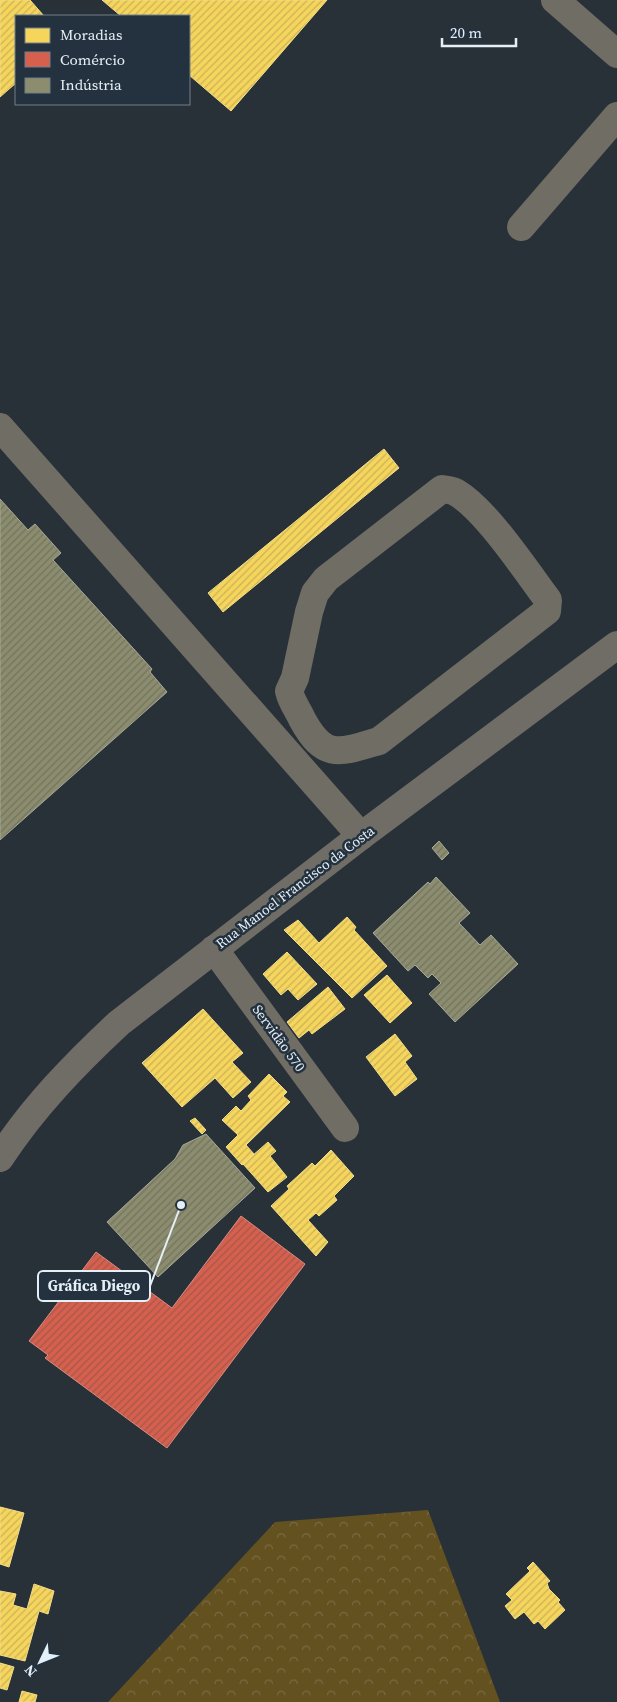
<svg xmlns="http://www.w3.org/2000/svg" width="617" height="1702" font-family="'Source Serif 4',serif">
  <defs>
    <pattern id="forest-crowns" width="20" height="18" patternUnits="userSpaceOnUse" patternTransform="scale(1.25)"><rect width="20" height="18" fill="#645120"/><path d="M2 6a3 3 0 1 1 6 0M12 15a3 3 0 1 1 6 0" fill="none" stroke="#7a6a41"/></pattern>
    <pattern id="homes-hatch" width="6" height="6" patternUnits="userSpaceOnUse" patternTransform="scale(1.25)"><rect width="6" height="6" fill="#f6d55c"/><path d="M-1 1l2-2M0 6l6-6M5 7l2-2" fill="none" stroke="#cab258"/></pattern>
    <pattern id="shops-hatch" width="6" height="6" patternUnits="userSpaceOnUse" patternTransform="scale(1.25)"><rect width="6" height="6" fill="#d6604d"/><path d="M-1 1l2-2M0 6l6-6M5 7l2-2" fill="none" stroke="#a3584c"/></pattern>
    <pattern id="industry-hatch" width="6" height="6" patternUnits="userSpaceOnUse" patternTransform="scale(1.25)"><rect width="6" height="6" fill="#8c8c6e"/><path d="M-1 1l2-2M0 6l6-6M5 7l2-2" fill="none" stroke="#737461"/></pattern>
  </defs>
  <rect width="100%" height="100%" fill="#293138"/>
  <!-- forest -->
  <path fill="url(#forest-crowns)" d="M428 1510 500 1702H108L275 1522Z"/>
  <!-- homes -->
  <path fill="url(#homes-hatch)" stroke="#f1dd8a" d="M0 0H30L44 16H16V83L0 97Z
    M102 0H327L231 111 189 75V16H121Z
    M384 449 399 468 223 612 208 593Z
    M347 917 356 927 354 930 387 966 352 998 284 930 298 920 319 943Z
    M287 952 317 984 298 1000 288 989 281 995 263 974Z
    M387 975 412 1003 390 1023 364 995Z
    M328 987 345 1009 312 1034 309 1030 299 1038 287 1022Z
    M203 1009 243 1053 232 1062 251 1082 233 1098 215 1078 182 1107 142 1063Z
    M395 1034 412 1056 405 1062 417 1079 395 1096 366 1057Z
    M269 1074 287 1092 283 1096 290 1102 246 1145 254 1154 242 1165 226 1147 238 1135 222 1120 236 1106 241 1111 251 1100 248 1096Z
    M195 1118 206 1130 202 1134 190 1121Z
    M268 1142 276 1151 270 1156 287 1177 268 1192 243 1164Z
    M331 1150 354 1176 334 1196 337 1200 319 1216 316 1213 308 1220 328 1242 316 1256 271 1206 289 1189 287 1186 312 1163 315 1166Z
    M0 1507 24 1513 9 1567 0 1564Z
    M533 1562 550 1581 547 1583 549 1589 560 1600 558 1602 565 1610 545 1629 538 1621 534 1624 524 1612 515 1619 505 1606 512 1600 506 1594 530 1571 527 1568Z
    M34 1584 54 1591 48 1614 39 1611 25 1661 0 1655V1591L16 1594 13 1605 27 1609Z
    M0 1663 14 1667 7 1690 0 1688Z
    M22 1691 37 1695 35 1702H19Z"/>
  <!-- shops -->
  <path fill="url(#shops-hatch)" stroke="#da8b80" d="M241 1216 305 1264 167 1448 45 1358 48 1355 29 1341 96 1252 172 1308Z"/>
  <!-- industry -->
  <path fill="url(#industry-hatch)" stroke="#a7aa97" d="M0 499 28 530 35 524 61 553 53 560 152 669 150 672 167 692 0 840Z
    M439 841 449 853 442 860 432 848Z
    M436 877 470 913 459 923 480 945 491 935 518 964 455 1022 429 994 441 983 432 974 428 978 415 965 408 971 373 933 428 882 430 884Z
    M206 1134 255 1188 158 1277 107 1222 175 1159 183 1145Z"/>
  <g fill="none" stroke-linecap="round" stroke-linejoin="round">
    <!-- minor -->
    <path stroke="#706d64" stroke-width="28" d="M555 0 617 54
      M521 227 617 116
      M0 427 361 836
      M442 489C448 490 453 490 457 493 486 510 527 572 548 600L547 611 379 741C339 753 324 760 302 719 298 710 291 701 289 691L295 678 309 612 315 593 326 579Z
      M214 949 345 1128"/>
    <!-- major -->
    <path stroke="#6f6d66" stroke-width="28" d="M0 1158C33 1107 75 1064 119 1023L361 836 617 645"/>
  </g>
  <g text-anchor="middle" stroke-width="5" stroke-linejoin="round" paint-order="stroke">
    <!-- street labels -->
    <g font-size="14" fill="#e5eff7" stroke="#23323e">
      <text transform="translate(295 887) rotate(-37)" y="5">Rua Manoel Francisco da Costa</text>
      <text transform="translate(279 1038) rotate(54)" y="5">Servidão 570</text>
    </g>
  </g>
  <!-- callouts -->
  <path fill="none" stroke="#e5eff7" stroke-width="2" d="M181 1205L150 1286"/>
  <circle fill="#e5eff7" stroke="#23323e" stroke-width="2" cx="181" cy="1205" r="5"/>
  <rect fill="#23323e" stroke="#e5eff7" stroke-width="2" x="38" y="1271" width="112" height="30" rx="5"/>
  <g font-size="15" text-anchor="middle" font-weight="bold" fill="#e5eff7">
    <text x="94" y="1291">Gráfica Diego</text>
  </g>
  <!-- legend -->
  <rect x="15" y="15" width="175" height="90" fill="#23323e" stroke="#717e88"/>
  <rect x="25" y="28" width="25" height="15" fill="#f6d55c" stroke="#717e88"/>
  <text x="60" y="40" font-size="15" fill="#e5eff7">Moradias</text>
  <rect x="25" y="52" width="25" height="15" fill="#d6604d" stroke="#717e88"/>
  <text x="60" y="65" font-size="15" fill="#e5eff7">Comércio</text>
  <rect x="25" y="78" width="25" height="15" fill="#8c8c6e" stroke="#717e88"/>
  <text x="60" y="90" font-size="15" fill="#e5eff7">Indústria</text>
  <!-- north arrow -->
  <g transform="translate(40 1662) rotate(227)" stroke="#23323e" stroke-width="4" paint-order="stroke">
  <path d="M0-4L9 19L0 12L-9 19Z" fill="#e5eff7"/>
  <text y="-8" font-size="14" font-weight="bold" text-anchor="middle" fill="#e5eff7">N</text>
  </g>
  <!-- scale -->
  <path d="M442 38v8h74v-8" fill="none" stroke="#e5eff7" stroke-width="2.5"/>
  <text x="450" y="38" font-size="15" fill="#e5eff7" stroke="#23323e" stroke-width="4" paint-order="stroke">20 m</text>
</svg>
